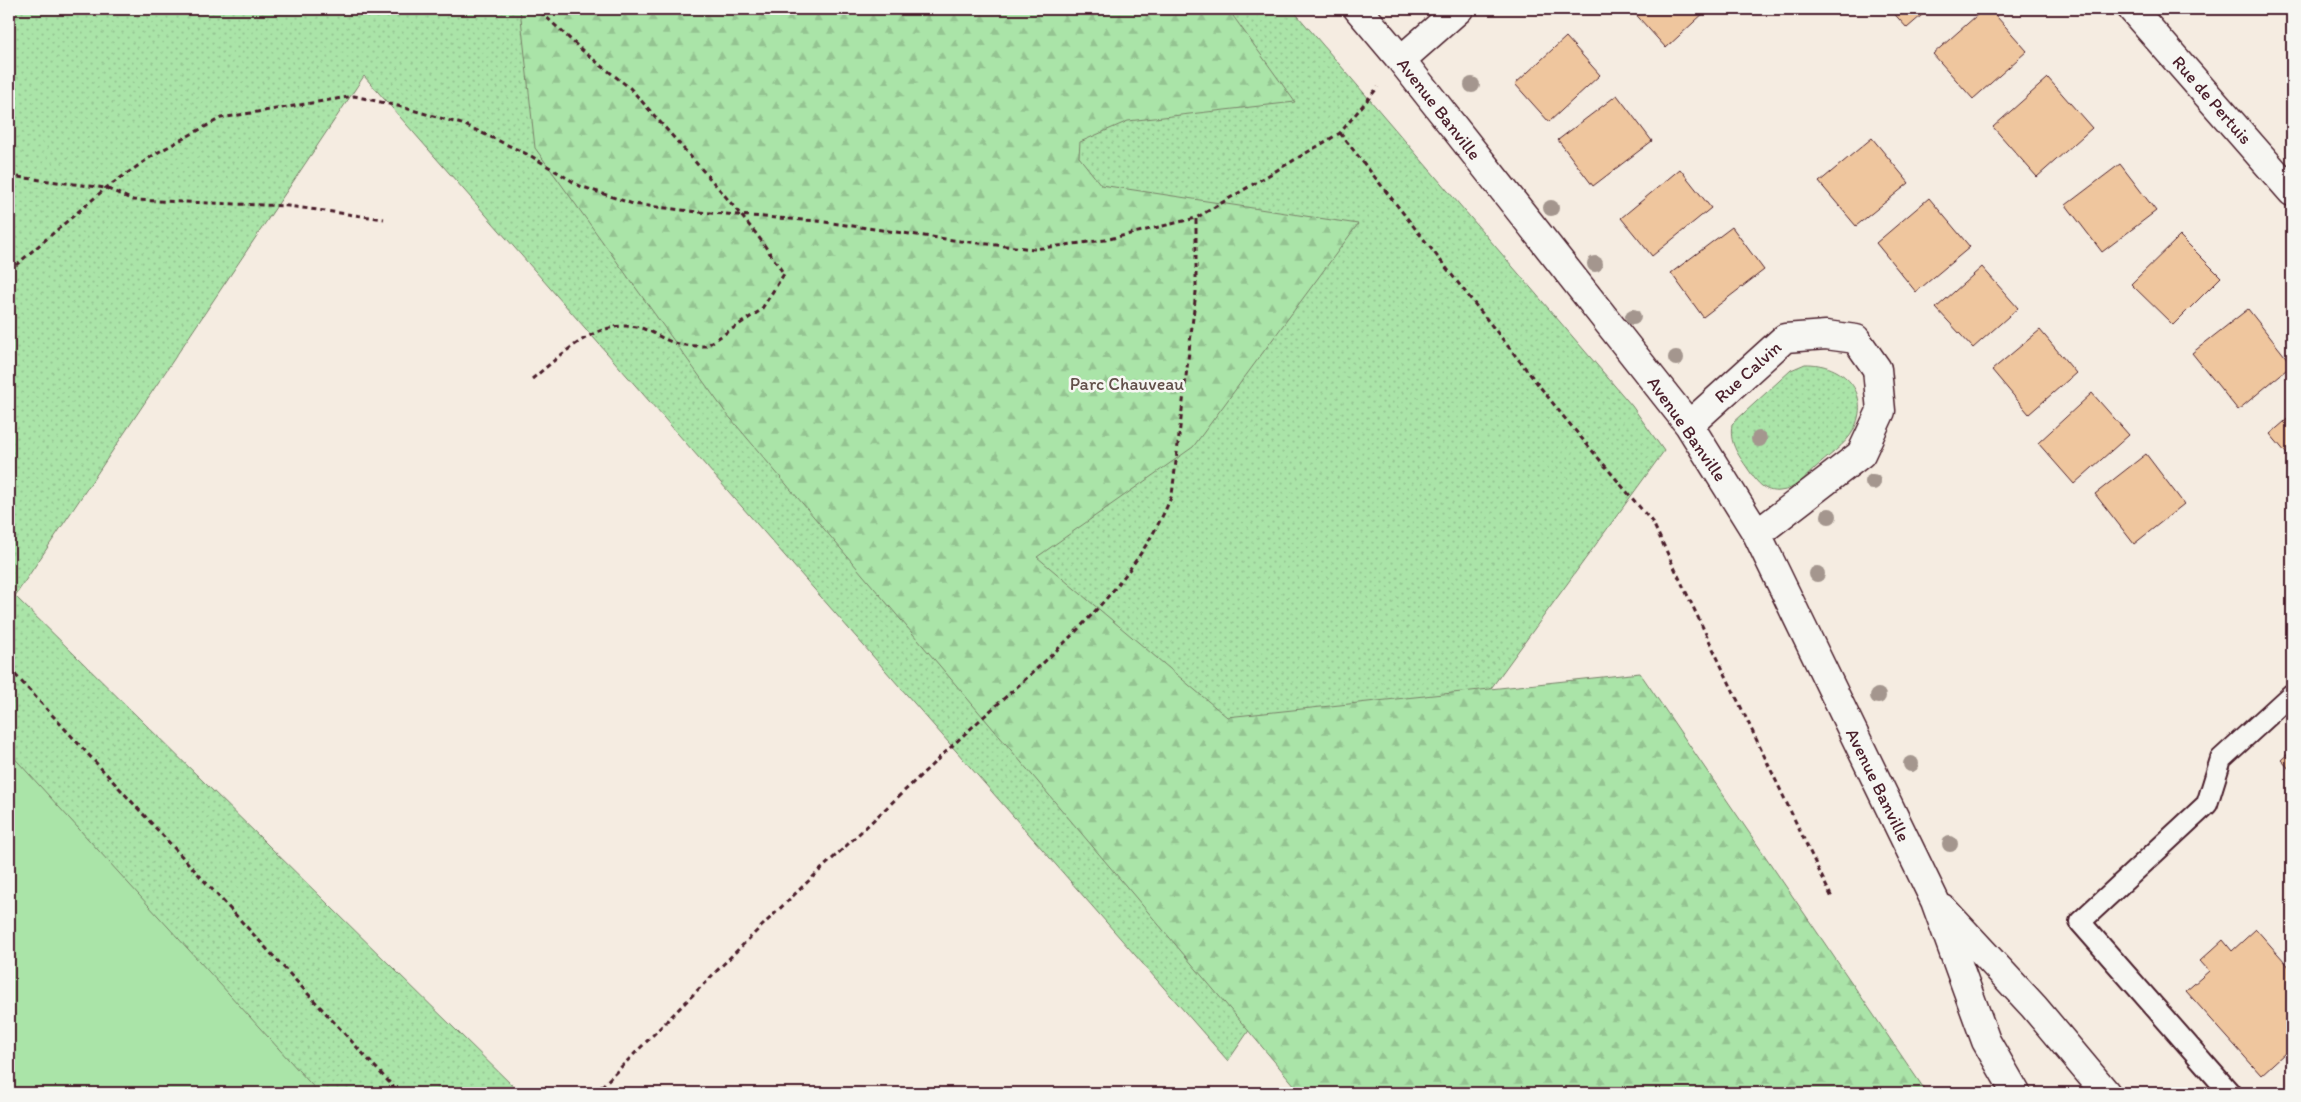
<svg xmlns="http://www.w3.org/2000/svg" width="2301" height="1102" font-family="Itim,sans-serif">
  <defs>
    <pattern id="green-dots" width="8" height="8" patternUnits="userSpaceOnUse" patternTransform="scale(1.25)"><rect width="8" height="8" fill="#aae4a8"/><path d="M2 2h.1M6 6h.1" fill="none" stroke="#94c391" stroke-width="1.8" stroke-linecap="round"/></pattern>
    <pattern id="forest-firs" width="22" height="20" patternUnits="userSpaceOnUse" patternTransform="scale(1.25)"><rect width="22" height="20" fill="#aae4a8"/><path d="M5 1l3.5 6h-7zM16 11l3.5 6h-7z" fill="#94c391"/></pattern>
  </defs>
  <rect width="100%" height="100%" fill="#f5ece1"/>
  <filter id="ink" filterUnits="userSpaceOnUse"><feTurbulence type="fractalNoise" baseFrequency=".02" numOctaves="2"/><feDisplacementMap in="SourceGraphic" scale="10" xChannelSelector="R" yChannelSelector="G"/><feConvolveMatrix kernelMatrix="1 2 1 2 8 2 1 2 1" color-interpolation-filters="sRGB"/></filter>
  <g filter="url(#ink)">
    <!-- green -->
    <path fill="url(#green-dots)" stroke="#7a826a" d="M9 9H1292L1632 406 1664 451 1371 853 1228 1061 364 76 15 596 520 1093H9Z
      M1805 364C1843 363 1873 393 1853 431 1847 443 1825 459 1815 468 1805 477 1795 490 1780 491 1764 493 1756 481 1748 469 1737 453 1729 443 1732 424L1791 370Z"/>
    <!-- forest -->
    <path fill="url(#forest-firs)" stroke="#7a826a" d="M520 9H1228L1295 102 1128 121 1080 142 1079 157 1101 185 1358 224 1193 447 1037 557 1227 717 1640 673 1927 1093H1301L726 413 535 148Z"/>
    <!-- pitch -->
    <path fill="#aae4a8" stroke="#7a826a" d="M9 752 319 1093H9Z"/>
    <!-- building -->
    <path fill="#efc69e" stroke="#4a1f2b" d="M1631 9H1706L1707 10 1666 48Z
      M1890 9H1929L1907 28Z
      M1984 9H1990L2027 51 1973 99 1933 54Z
      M1566 37 1600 75 1549 122 1515 84Z
      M2048 78 2092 128 2037 177 1993 127Z
      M1617 95 1652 141 1593 186 1558 140Z
      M1872 138 1909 183 1856 226 1819 182Z
      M2120 164 2156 211 2102 252 2066 205Z
      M1680 169 1711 208 1652 256 1621 218Z
      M1929 198 1970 247 1916 292 1876 243Z
      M1732 227 1764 270 1703 317 1671 273Z
      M2180 236 2221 277 2173 325 2131 284Z
      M1982 267 2018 308 1973 348 1936 308Z
      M2248 309 2292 365 2238 410 2192 353Z
      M2040 330 2076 373 2029 414 1992 370Z
      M2092 393 2129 435 2074 484 2038 443Z
      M2292 415V460L2270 434Z
      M2146 454 2184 504 2134 544 2095 494Z
      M2292 750V772L2281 760Z
      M2256 929 2292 970V1061L2285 1053 2261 1075 2186 991 2209 971 2200 961 2223 940 2232 951Z"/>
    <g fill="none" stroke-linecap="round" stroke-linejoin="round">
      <!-- lane casing -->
      <g stroke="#4a1f2b" stroke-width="24">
        <path id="lane" d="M2230 1093 2080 922 2207 804 2221 759 2292 694"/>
      </g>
      <!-- street casing -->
      <g stroke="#4a1f2b" stroke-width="31">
        <path id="street" d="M1358 9 1401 60 1689 425 1757 534 1935 901 1986 1041 2016 1093
          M2132 9 2292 192
          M1401 60 1459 9
          M1689 425 1785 338 1826 335 1856 339 1877 369 1881 411 1861 454 1757 534
          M1943 909 2034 1007 2106 1093"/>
      </g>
      <!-- path -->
      <path stroke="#4a1f2b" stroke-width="3" stroke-dasharray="5 4" stroke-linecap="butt" d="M1340 133 1563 416 1653 523 1832 898
        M9 176 106 188 133 200 288 206 384 219
        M9 271 106 188 155 154 221 118 354 96 398 106 465 125 531 156 580 186 633 204 698 212 817 221 960 241 1034 249 1105 240 1196 218 1340 133 1378 87
        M532 379C563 354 600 315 644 329 653 332 662 339 672 342 683 346 695 346 706 346L761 310 784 274 758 236 721 191 630 88 584 52 543 14 540 9
        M9 668 399 1093
        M595 1093C673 1016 750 935 831 860 877 817 922 774 968 731 1045 660 1131 594 1172 495L1196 292V218"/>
      <!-- lane -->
      <use href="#lane" stroke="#f6f6f2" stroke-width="20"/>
      <!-- street -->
      <use href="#street" stroke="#f6f6f2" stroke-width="28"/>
    </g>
    <!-- trees -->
    <g fill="#a4968e">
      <circle cx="1472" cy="85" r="8"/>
      <circle cx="1551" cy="208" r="8"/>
      <circle cx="1595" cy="264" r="8"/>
      <circle cx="1633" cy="317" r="8"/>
      <circle cx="1676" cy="358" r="8"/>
      <circle cx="1759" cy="439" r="8"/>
      <circle cx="1873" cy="482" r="8"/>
      <circle cx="1829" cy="516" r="8"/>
      <circle cx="1817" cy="574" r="8"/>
      <circle cx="1878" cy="696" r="8"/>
      <circle cx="1911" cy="764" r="8"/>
      <circle cx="1950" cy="844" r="8"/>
    </g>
  </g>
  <g text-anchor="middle" stroke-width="5" stroke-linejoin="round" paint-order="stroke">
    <!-- street labels -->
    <g font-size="18" fill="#4a1f2b" stroke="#f6f6f2">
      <text transform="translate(2212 100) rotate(49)" y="6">Rue de Pertuis</text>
      <text transform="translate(1439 109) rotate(52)" y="6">Avenue Banville</text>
      <text transform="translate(1748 372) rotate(-42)" y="6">Rue Calvin</text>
      <text transform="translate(1687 429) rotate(55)" y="6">Avenue Banville</text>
      <text transform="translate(1878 785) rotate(64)" y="6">Avenue Banville</text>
    </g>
    <!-- park labels -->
    <g font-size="18" fill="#62504a" stroke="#f6f6f2">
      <text x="1127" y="390">Parc Chauveau</text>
    </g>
  </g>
  <!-- margin -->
  <rect width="2301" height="1102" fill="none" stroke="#f6f6f2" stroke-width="30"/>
  <rect x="15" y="15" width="2271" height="1072" fill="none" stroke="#4a1f2b" stroke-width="2" filter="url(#ink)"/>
</svg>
